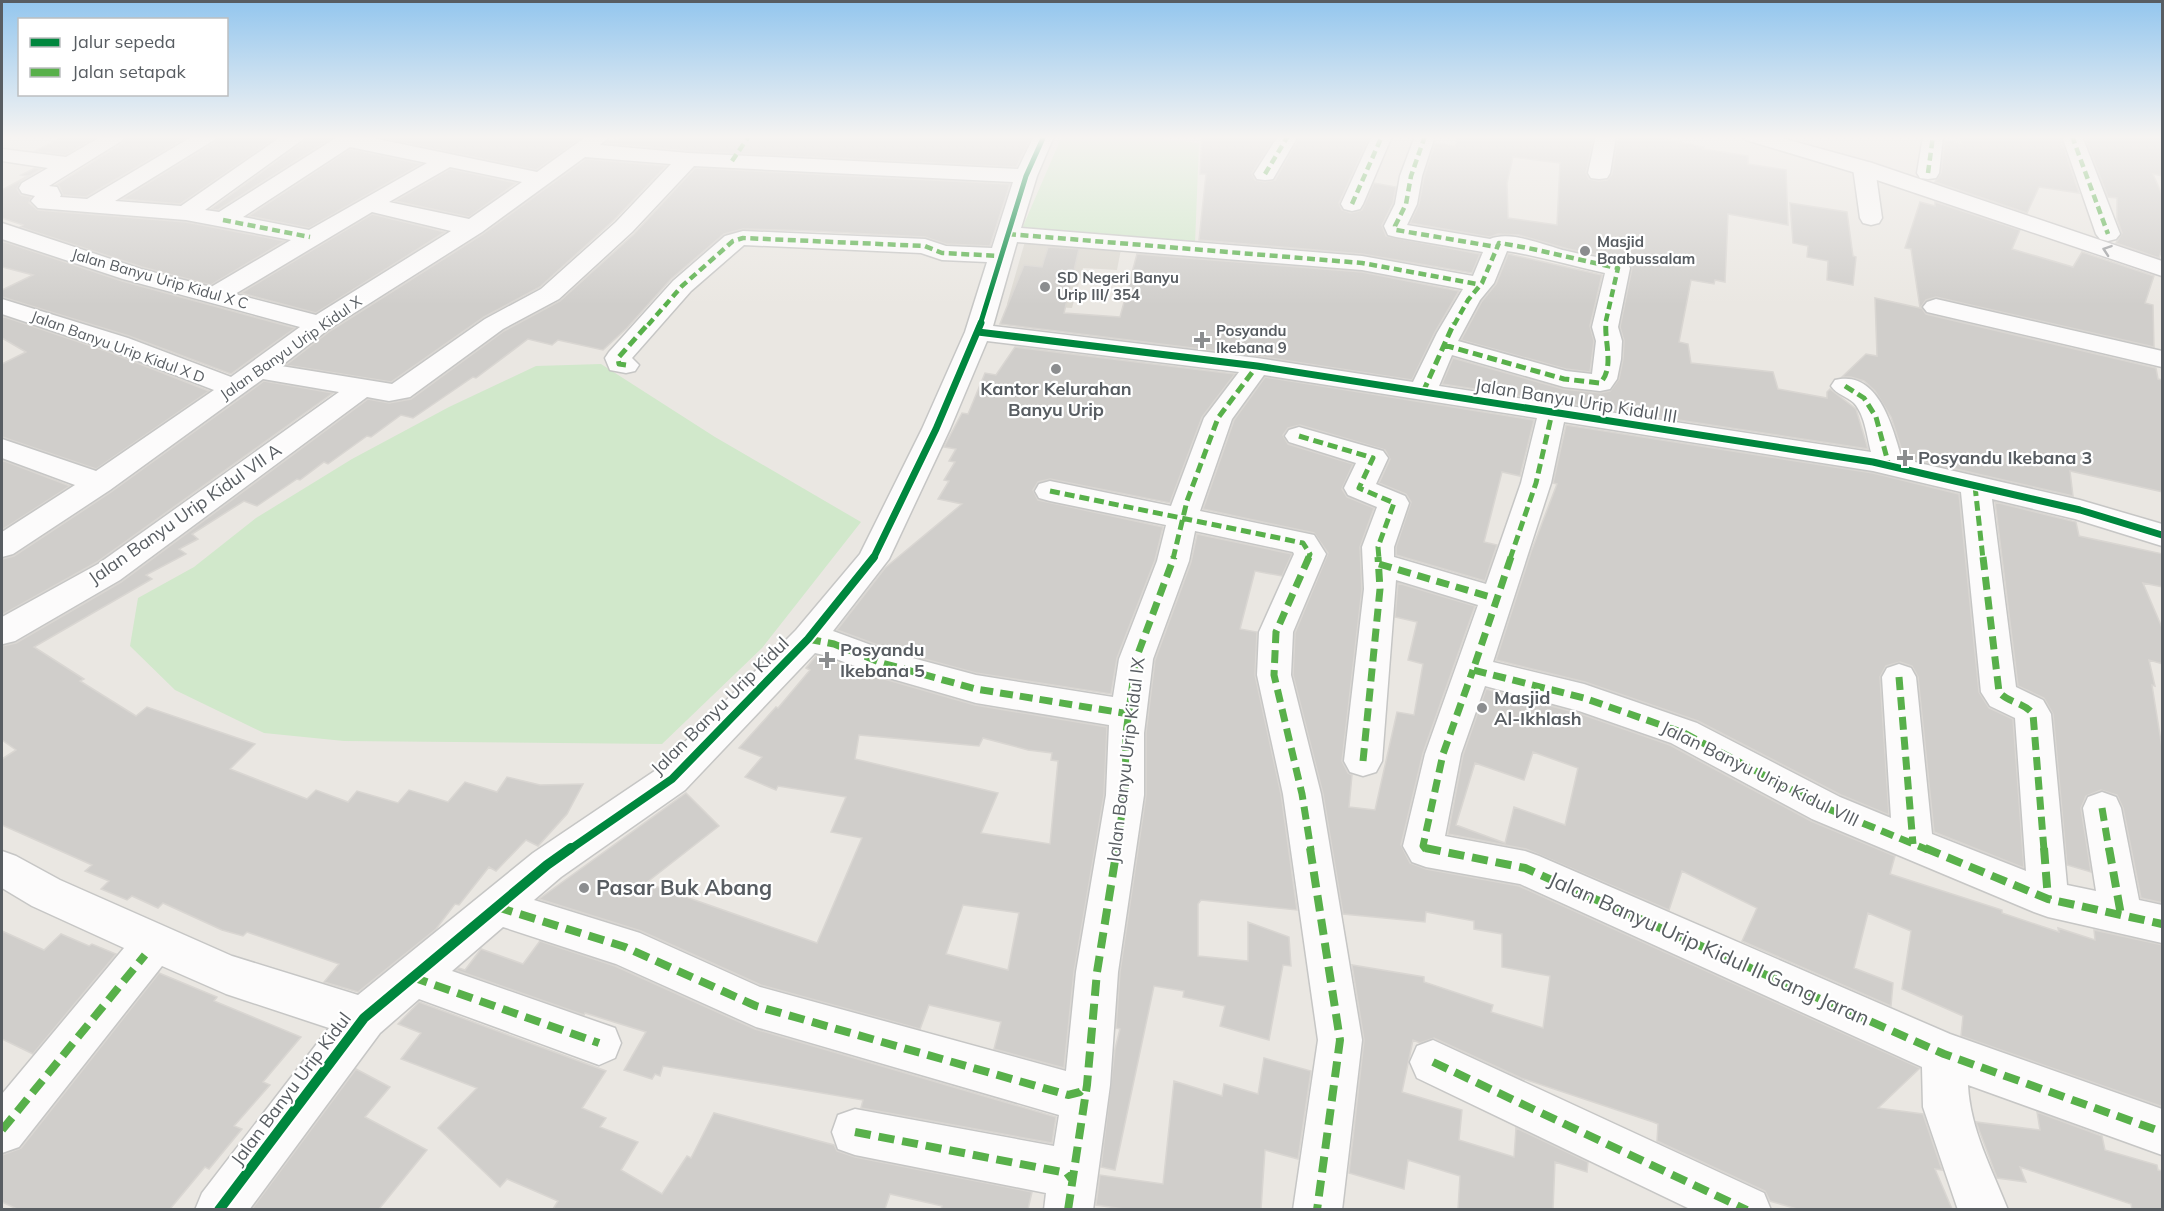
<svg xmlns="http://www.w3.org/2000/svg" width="2164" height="1211" font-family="Mulish,sans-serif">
  <rect width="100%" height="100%" fill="#eae7e2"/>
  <!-- education -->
  <path fill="#dcd9d2" d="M1026 238 1122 244 1117 270 1083 268 1072 308 1007 304Z"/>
  <!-- green -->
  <path fill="#d1e8cb" d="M1062 136H1136L1199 143 1195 244 1021 231Z
    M601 364 715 437 861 522 762 648 662 744 344 741 264 733 175 690 130 646 138 598 194 567 256 518 352 459 449 407 536 366Z"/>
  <!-- building -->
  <path fill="#d0cecb" stroke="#d9d6d2" stroke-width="1.5" fill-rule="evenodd" d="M64 136H98L66 155 35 151Z
    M128 136H189L86 197 63 195 59 186 56 185 124 142Z
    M219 136H279L180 204 122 199 215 142Z
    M307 136H335L218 210 211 209 303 142Z
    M372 136H584L536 170Z
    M623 136 775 137 1032 136 1016 167 688 151 605 143 609 140H619Z
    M1202 136H1276L1252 173 1255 180 1265 182 1275 180 1300 136H1370L1339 203 1342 210 1351 213 1362 210 1374 183 1396 187 1393 203 1382 225 1386 236 1480 254 1472 273 1362 254 1199 240 1206 174H1200Z
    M1458 136H1594L1586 173 1589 179 1599 181 1607 180 1612 174 1618 136H1651L1704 147 1703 149 1748 156V164L1786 170 1788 225 1728 214 1725 282 1715 280 1714 284 1691 280 1679 342 1688 344 1691 363 1773 372 1778 389 1827 398V392L1830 389 1856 409 1868 449 1442 384 1453 358 1563 389 1600 393 1610 391 1619 379 1623 359 1624 341 1620 327 1632 268 1628 261 1568 249 1519 235 1498 234 1490 237 1410 223 1419 204 1424 177 1435 143 1455 146ZM1513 157 1560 163 1557 225 1508 218 1507 183Z
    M1961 136H2060L2079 193 2039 187 2027 213 1935 182 1941 173 1945 140 1961 143Z
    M2084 136H2163V176L2153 174 2163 197V246L2159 258 2116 243 2122 233 2117 219V198L2108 197Z
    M350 149 421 164 309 228 249 216Z
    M586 159 666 166 614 220 540 287 484 317 391 382 286 365 330 331 483 234Z
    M35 168 41 169 21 181 17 189 21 195 31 197 29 203 38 210 186 222 285 241 211 285 142 267 20 227 23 225 2 218V190L28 176 21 175Z
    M695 168 1010 184 990 246 946 244 925 237 812 231 743 229 724 234 671 279 627 328 603 350 558 340 552 345 528 339 476 378 473 377 413 418 401 415 371 437 367 436 328 464 324 462 300 480 297 479 257 506 244 501 192 534 198 539 179 549 186 554 146 575 152 579 34 647 84 679 80 681 136 716 147 707 255 744 230 769 307 799 316 790 348 802 357 791 398 803 409 790 448 802 465 782 497 792 507 777 540 785 583 784 567 814 538 846 526 840 496 871 489 867 459 905 455 904 436 929 358 992 324 982 339 964 247 932 243 936 222 930 163 903 158 908 132 896 127 900 101 889 109 881 85 871 92 865 2 825V759L16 750 2 740V646L16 643 121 582 368 399 389 403 411 399 504 331 560 301 634 234Z
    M450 169 516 183 469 217 395 201Z
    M1920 202 1935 206V202L2020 230 2012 249 2073 267 2082 252 2154 276 2145 303 2153 305 2154 347 1936 297 1926 300 1921 307 1926 314 2156 368 2158 379 2163 380V492L2070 471 2073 496 1904 457 1891 417 1875 391 1864 381 1851 377H1842L1866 354 1877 356 1875 298 1920 308 1911 249 1905 248Z
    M1790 203 1847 212 1853 256 1856 257 1853 285 1827 280 1828 261 1807 257 1808 246 1793 243Z
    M372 214 445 232 316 313 241 293Z
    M2 241 122 281 295 328 231 374 129 336 2 297V290L33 275 2 267Z
    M1048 247 1079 249 1064 313 1120 317 1137 254 1362 272 1459 291 1435 332 1412 380 1257 356 1000 324 1024 265 1042 267Z
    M1508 254 1602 275 1590 326 1594 341 1590 372 1566 369 1461 340 1482 301 1496 284Z
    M2 316 109 352 209 391 96 469 2 437V364L26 352 2 338Z
    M1015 347 1235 374 1202 417 1170 503 1050 479 1038 482 1033 490 1038 500 1163 527 1155 560 1117 658 1111 694 976 673 891 650 837 630 885 568 962 504 938 499 949 481 944 480 955 462 949 461 956 449 944 447 962 413 968 414 985 373 996 375Z
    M1265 377 1534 420 1520 476 1502 472 1484 542 1497 545 1485 581 1396 555V547L1411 502 1406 494 1379 483 1390 459 1385 450 1300 425 1288 428 1283 435 1288 444 1353 464 1342 489 1347 497 1374 508 1360 547 1362 589 1342 761 1348 773 1352 775 1349 807 1375 810 1397 712 1414 715 1423 664 1408 660 1417 622 1395 617 1398 583 1475 606 1423 753 1401 845 1410 863 1426 869 1519 886 1920 1068 1878 1108 1923 1114 1942 1170 1935 1169 1952 1209H1797L1770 1201 1765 1191 1657 1141 1658 1124 1653 1122 1521 1078 1434 1038 1420 1043 1413 1040 1402 1092 1462 1110 1459 1140 1514 1157 1516 1128 1588 1162 1587 1172 1555 1162 1553 1209H1458L1460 1176 1408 1160 1404 1189 1349 1173 1364 1040 1352 965 1424 977V982L1493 1005 1491 1012 1543 1028 1550 976 1502 967V934L1474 929V921L1426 912 1425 922 1343 914 1323 794 1293 675 1295 633 1328 553 1314 533 1203 509 1234 420Z
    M264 381 333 393 97 562 2 615V559L14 556 111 492Z
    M1566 425 1873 473 1959 494 1979 692 1989 708 2013 719 2024 868 1934 832 1918 677 1912 666 1900 662 1886 666 1880 677 1889 815 1841 795 1698 721 1585 682 1496 660 1531 552 1557 484 1553 483Z
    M2 460 70 486 2 530Z
    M1995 502 2076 522 2079 536 2163 554V587L2143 583 2163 630V664L2149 660 2155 686 2152 685 2163 754V903L2141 898 2123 808 2117 795 2101 790 2086 796 2081 808 2091 872 2067 865 2053 714 2044 698 2018 686Z
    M1197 534 1292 554 1282 576 1255 571 1240 629 1257 632 1255 675 1281 794 1297 910 1201 900 1198 904V956L1248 961V922L1289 937 1291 966 1283 965 1269 1040 1220 1026 1225 1006 1183 997 1184 991 1154 986 1115 1170 1101 1167 1115 1049 1120 1029 1116 1028 1120 972 1146 795V733L1155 660 1191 562Z
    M816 656 881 678 975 705 1107 727 1104 795 1074 972 1064 1068 994 1049 1001 1022 929 1005 920 1029 761 985 641 931 539 899 686 793 719 826 646 883 817 943 862 838 831 832 846 797 778 786 776 790 745 777 762 757 739 748 776 707 778 708 810 670 806 668ZM859 735 979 746 983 738 1028 750 1052 753 1051 760 1058 761 1050 844 981 833 998 793 855 759ZM963 905 1019 913 1008 970 946 954Z
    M1486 689 1578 713 1670 745 1811 821 1895 856 1890 874 2002 910V913L2059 932 2058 928 2095 940 2094 930 2163 945V1107L1961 1036 1963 1016 1902 989 1911 931 1868 913 1854 968 1893 983 1891 1006 1742 941 1757 908 1682 871 1669 910 1526 849 1448 834 1463 755ZM1533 752 1578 768 1565 825 1514 807 1505 843 1456 825 1475 763 1524 780Z
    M2 931 44 950 61 934 89 946 92 944 116 954 33 1054 2 1039Z
    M540 941 615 966 755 1029 1056 1117 1052 1143 861 1108 863 1100 663 1066 660 1076 655 1074 652 1079 624 1070 646 1032 585 1013 584 1015 456 970 459 968 465 970 481 949 523 964Z
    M159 973 217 997 214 1001 301 1037 263 1082 270 1085 234 1126 242 1129 209 1169 205 1167 170 1209H17L2 1202V1155L21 1148Z
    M419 1002 606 1071 582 1108 606 1118 600 1127 638 1142 621 1170 662 1194 687 1156 691 1158 714 1113 834 1145 837 1151 855 1157 1032 1192 1028 1209H941L942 1206 890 1194 885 1209H553L558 1201 507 1179 500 1187 438 1128 477 1088 401 1059 421 1033 398 1024Z
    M1264 1058 1311 1071 1298 1159 1265 1150 1261 1209H1124L1096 1205 1100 1175 1163 1184 1174 1081 1222 1096 1224 1084 1258 1094Z
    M356 1069 390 1087 365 1117 427 1150 379 1209H252Z
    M2037 1112 2102 1136 2105 1150 2157 1165 2158 1170 2163 1171V1209H2132L2131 1204 2020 1167 2026 1182 1997 1178 1976 1122 2040 1130Z"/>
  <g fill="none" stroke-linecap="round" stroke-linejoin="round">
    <!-- minor casing -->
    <g stroke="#c6c6c5" stroke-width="3">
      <path id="minor" d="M102 136H126L123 140 49 186 57 187 61 195 60 197 87 199 193 136H217L214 140 115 201 181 206 282 136H305L302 140 205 210 219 212 339 136H363L537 172 587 136H610L600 145 688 153 1018 169 1034 136H1054L1037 176 1021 228 1362 256 1473 276 1483 252 1396 237 1388 235 1384 226 1395 204 1400 176 1415 136H1435L1422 176 1417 204 1407 225 1490 239C1511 230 1546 246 1567 251 1587 256 1607 258 1627 263L1630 268 1618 327 1622 341 1621 359 1617 379 1610 389 1600 391 1564 387 1452 355 1439 386 1871 452C1867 437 1865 415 1854 403 1847 396 1837 395 1831 386L1835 380C1879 369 1893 429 1902 459L2080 500 2162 524V546L2075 519 1992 499 2016 687 2043 700 2051 714 2067 885 2096 891 2083 808 2088 797 2102 792 2116 797 2121 808 2139 900 2162 905V943L2048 917 2034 912 1812 819 1671 743 1579 711 1485 686 1461 754 1445 836 1525 851 1539 856 1950 1034 2162 1109V1155L1968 1085C1970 1129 1992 1169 2008 1210H1958L1923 1107 1922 1067 1520 884 1426 867 1412 862 1403 846 1425 754 1478 605 1396 580 1382 761 1376 772 1363 776 1350 772 1344 761 1364 589 1362 547 1377 507 1348 495 1344 488 1356 463 1289 442 1285 436 1289 430 1299 427 1383 451 1388 458 1376 484 1405 496 1409 503 1394 547V557L1486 584 1521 483 1537 418 1264 375 1232 419 1200 511 1314 535 1326 554 1293 632 1291 675 1321 794 1362 1040 1342 1210H1293L1318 1040 1283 794 1257 675 1259 632 1294 554 1293 552 1195 531 1189 561 1153 659 1144 733V795L1118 972 1110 1085 1093 1210H1044L1046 1193 855 1155 838 1149 832 1132 838 1115 855 1109 1054 1146 1059 1115 756 1027 616 964 503 927 452 971 615 1028 621 1043 615 1058 599 1065 419 999 380 1033 249 1210H195L202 1193 329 1028 226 994 162 966 19 1147 2 1153V1094L124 948 32 906 2 888V851L16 856 60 880 232 956 358 995 533 853 659 768 796 630 860 554 922 429 965 332 987 262 942 260 921 253 744 245 691 291 632 358 639 365 635 371 626 373 610 370 605 358 609 352 673 281 725 236 743 231 925 239 946 246 992 248 1013 182 694 166 632 232 559 299 503 329 410 397 389 401 367 397 120 580 15 641 3 644 2 617 98 564 339 392 263 379 110 490 13 554 2 557V532L75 485 2 458V439L96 471 214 390 110 350 2 314V299L128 338 231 377 300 327 123 279 2 239V223L141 269 211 287 291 240 186 220 38 208 31 201 35 196 22 193 19 188 22 183 48 168 2 161V149L66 157ZM350 147 427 163 309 230 243 217ZM585 157 671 164 616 222 541 289 485 319 392 384 281 366 329 329 482 232ZM450 167 522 182 469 219 389 202ZM372 212 451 231 316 315 235 294ZM1017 242 1362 270 1463 289 1437 333 1413 382 1257 358 993 326ZM1507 251C1540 256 1572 266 1605 273L1592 327 1596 341 1592 374 1566 371 1458 341 1480 300 1494 283ZM987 341 1239 372 1204 418 1171 506 1050 481 1039 484 1035 491 1039 498 1050 501 1166 525 1157 561 1119 659 1113 697 976 675 890 652 833 631 889 559 950 429ZM1564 422 1873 471 1961 492 1981 692 1990 706 2015 718 2026 871 1932 834 1916 677 1911 668 1899 664 1887 668 1882 677 1891 818 1840 797 1697 723 1584 684 1493 662 1551 483ZM815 653 828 656 882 676 976 703 1109 725 1106 795 1076 972 1066 1071 760 987 640 933 534 900 561 877 685 790Z
        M1278 136H1298L1273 179 1265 180 1257 179 1254 174Z
        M1372 136H1392L1363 204 1360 209 1352 211 1344 209 1341 204Z
        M1596 136H1616L1610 173 1607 178 1599 179 1591 178 1588 173Z
        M1923 136H1943L1939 173 1936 178 1928 179 1920 178 1917 173Z
        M2062 136H2082L2120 234 2116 239 2108 241 2100 239 2096 234Z
        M1864 162 1872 163 1875 168 1882 218 1879 223 1871 225 1863 223 1860 218 1853 168 1856 163Z
        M1936 299 2162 351V367L1927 312 1923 307 1927 302Z
        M1433 1040 1764 1193 1771 1210H1692L1417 1078 1410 1062 1417 1046Z"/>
    </g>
    <!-- secondary casing -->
    <g stroke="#c7c6c6" stroke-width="3">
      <path id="secondary" d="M1743 136H1774L1872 163 2162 261V276L1856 173 1746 140Z"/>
    </g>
    <!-- minor -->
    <use href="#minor" fill="#fcfbfb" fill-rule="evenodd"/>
    <!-- secondary -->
    <use href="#secondary" fill="#fcfbfb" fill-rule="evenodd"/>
    <!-- quiet-far3 -->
    <path stroke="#58b04a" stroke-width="4.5" stroke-dasharray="8 4.5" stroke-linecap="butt" d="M1425 136 1411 176 1406 204 1395 226 1396 230 1497 247
      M2072 136 2108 234
      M732 161 749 136
      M1928 173 1933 136
      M1265 174 1288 136
      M1352 204 1382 136
      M223 220 310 237
      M1008 234 1362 263 1477 284
      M648 325 682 286 733 241 743 238 925 246 942 253 1001 256
      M1454 325 1468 300 1482 283 1499 243C1539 249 1578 260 1618 268L1605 325"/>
    <!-- quiet-far2 -->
    <path stroke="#58b04a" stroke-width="5" stroke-dasharray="10 5" stroke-linecap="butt" d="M1444 345 1564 379 1600 383C1615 368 1604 341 1606 323
      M626 365 619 364 618 358 649 323
      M1845 386 1864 398 1876 417 1889 466
      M1423 392 1454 323
      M1299 436 1373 458 1359 488 1394 503 1378 547 1379 559
      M1975 486 1983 559
      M1050 491 1303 543 1310 554 1308 559
      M1173 559 1187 501 1218 418 1257 366
      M1510 559 1536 483 1552 413"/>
    <!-- quiet-far1 -->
    <path stroke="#58b04a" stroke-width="7" stroke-dasharray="13 7" stroke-linecap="butt" d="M1309 557 1276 632 1274 675 1302 794 1311 850
      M1511 557 1473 670 1584 698 1684 733 1826 808 1928 850
      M1983 557 1999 692C2008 703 2024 702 2033 714L2044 850
      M1379 564 1497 599
      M808 639 834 644 882 663 976 689 1129 714
      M1899 677 1913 844
      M1363 761 1380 589 1378 557
      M2102 808 2109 850
      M1116 850 1125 795 1126 733 1136 659 1174 557
      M1426 850 1423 846 1443 754 1473 670"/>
    <!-- quiet -->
    <path stroke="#58b04a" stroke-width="8" stroke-dasharray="16 8" stroke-linecap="butt" d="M1310 848 1340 1040 1317 1210
      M1425 848 1525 868 1944 1054 2162 1132
      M1925 848 2048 899 2162 924
      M2044 848 2048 899
      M2109 848 2121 915
      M497 907 625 947 756 1006 1068 1095 1080 1092 1087 1085
      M412 977 599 1043
      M1433 1062 1747 1210
      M2 1130 145 955
      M855 1132 1067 1173 1073 1181
      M1068 1210 1087 1085 1097 972 1117 848"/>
    <!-- cycleway-far3 casing -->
    <g stroke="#fff" stroke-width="8">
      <path id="cycleway-far3" d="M980 325 1026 176 1044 136"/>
    </g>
    <!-- cycleway-far2 casing -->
    <g stroke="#fff" stroke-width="10">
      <path id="cycleway-far2" d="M978 332 1257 366 1873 462 2080 510 2162 535
        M873 559 936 429 981 323"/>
    </g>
    <!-- cycleway-far1 casing -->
    <g stroke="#fff" stroke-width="12">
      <path id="cycleway-far1" d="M569 850 672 779 808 639 874 557"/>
    </g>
    <!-- cycleway casing -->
    <g stroke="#fff" stroke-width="14">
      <path id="cycleway" d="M219 1210 364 1018 547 865 571 848"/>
    </g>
    <!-- cycleway-far3 -->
    <use href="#cycleway-far3" stroke="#00873e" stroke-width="5"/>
    <!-- cycleway-far2 -->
    <use href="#cycleway-far2" stroke="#00873e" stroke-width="7"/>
    <!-- cycleway-far1 -->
    <use href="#cycleway-far1" stroke="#00873e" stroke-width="8"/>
    <!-- cycleway -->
    <use href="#cycleway" stroke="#00873e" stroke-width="10"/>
  </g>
  <!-- one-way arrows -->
  <defs><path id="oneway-chevron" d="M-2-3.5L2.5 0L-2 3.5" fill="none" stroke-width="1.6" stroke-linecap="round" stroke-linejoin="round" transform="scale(1.5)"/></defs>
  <use stroke="#9a9c9f" href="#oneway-chevron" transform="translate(2107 250) rotate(-161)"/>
  <!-- sky -->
  <linearGradient id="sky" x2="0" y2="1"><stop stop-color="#93c6ee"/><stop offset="0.45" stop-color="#f6f4f2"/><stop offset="1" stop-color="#f6f4f2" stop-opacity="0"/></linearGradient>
  <rect width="2164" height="305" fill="url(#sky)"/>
  <!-- markers -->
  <g fill="#8b8d8f" stroke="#fff" stroke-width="2">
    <circle cx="1585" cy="251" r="6"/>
    <circle cx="1045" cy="287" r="6"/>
    <path d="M1199 331h6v6h6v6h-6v6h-6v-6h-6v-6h6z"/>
    <circle cx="1056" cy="369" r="6"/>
    <path d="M1902 449h6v6h6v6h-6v6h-6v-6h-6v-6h6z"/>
    <path d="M824 651h6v6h6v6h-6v6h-6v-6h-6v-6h6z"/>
    <circle cx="1482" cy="708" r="6"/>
    <circle cx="584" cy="888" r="6"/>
  </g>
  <g text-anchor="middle" stroke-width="4.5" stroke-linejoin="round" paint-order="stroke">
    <!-- far-poi labels -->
    <g font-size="15" font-weight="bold" fill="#585d62" stroke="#fff" text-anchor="start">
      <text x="1597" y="247">Masjid<tspan x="1597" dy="17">Baabussalam</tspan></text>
      <text x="1057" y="283">SD Negeri Banyu<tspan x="1057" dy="17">Urip III/ 354</tspan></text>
      <text x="1216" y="336">Posyandu<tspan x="1216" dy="17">Ikebana 9</tspan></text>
    </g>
    <!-- far-street labels -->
    <g font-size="15" fill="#585d62" stroke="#fff">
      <text transform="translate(160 279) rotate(16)" y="5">Jalan Banyu Urip Kidul X C</text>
      <text transform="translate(118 347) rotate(20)" y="5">Jalan Banyu Urip Kidul X D</text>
      <text transform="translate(291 348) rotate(-35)" y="5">Jalan Banyu Urip Kidul X</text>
    </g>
    <!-- poi labels -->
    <g font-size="18" font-weight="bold" fill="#585d62" stroke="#fff" text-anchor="start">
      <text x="1056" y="395" text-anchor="middle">Kantor Kelurahan<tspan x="1056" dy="21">Banyu Urip</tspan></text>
      <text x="1918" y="464">Posyandu Ikebana 3</text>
      <text x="840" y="656">Posyandu<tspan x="840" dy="21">Ikebana 5</tspan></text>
      <text x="1494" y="704">Masjid<tspan x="1494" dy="21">Al-Ikhlash</tspan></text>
    </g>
    <!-- street labels -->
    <g font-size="18" fill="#585d62" stroke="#fff">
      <text transform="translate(1576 401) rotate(9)" y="6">Jalan Banyu Urip Kidul III</text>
      <text transform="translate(185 514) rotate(-35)" y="6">Jalan Banyu Urip Kidul VII A</text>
      <text transform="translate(720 706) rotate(-45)" y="6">Jalan Banyu Urip Kidul</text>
      <text transform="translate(1126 760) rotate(-83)" y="6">Jalan Banyu Urip Kidul IX</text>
      <text transform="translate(1760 774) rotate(26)" y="6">Jalan Banyu Urip Kidul VIII</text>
      <text transform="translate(291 1089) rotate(-53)" y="6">Jalan Banyu Urip Kidul</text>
    </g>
    <!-- near-poi labels -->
    <g font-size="21" font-weight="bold" fill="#585d62" stroke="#fff" text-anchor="start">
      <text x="596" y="895">Pasar Buk Abang</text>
    </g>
    <!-- near-street labels -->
    <g font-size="21" fill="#585d62" stroke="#fff">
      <text transform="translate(1709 949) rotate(24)" y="7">Jalan Banyu Urip Kidul II Gang Jaran</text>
    </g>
  </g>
  <!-- border -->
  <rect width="2164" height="1211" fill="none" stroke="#585d62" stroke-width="6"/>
  <!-- legend -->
  <rect x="18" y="18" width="210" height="78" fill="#ffffff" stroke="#bcbec0" stroke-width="1.5"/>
  <rect x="30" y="38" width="30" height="9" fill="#00873e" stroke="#bcbec0" stroke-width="1.5"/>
  <text x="72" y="48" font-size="18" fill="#585d62">Jalur sepeda</text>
  <rect x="30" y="68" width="30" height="9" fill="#58b04a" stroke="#bcbec0" stroke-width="1.5"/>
  <text x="72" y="78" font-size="18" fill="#585d62">Jalan setapak</text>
</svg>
